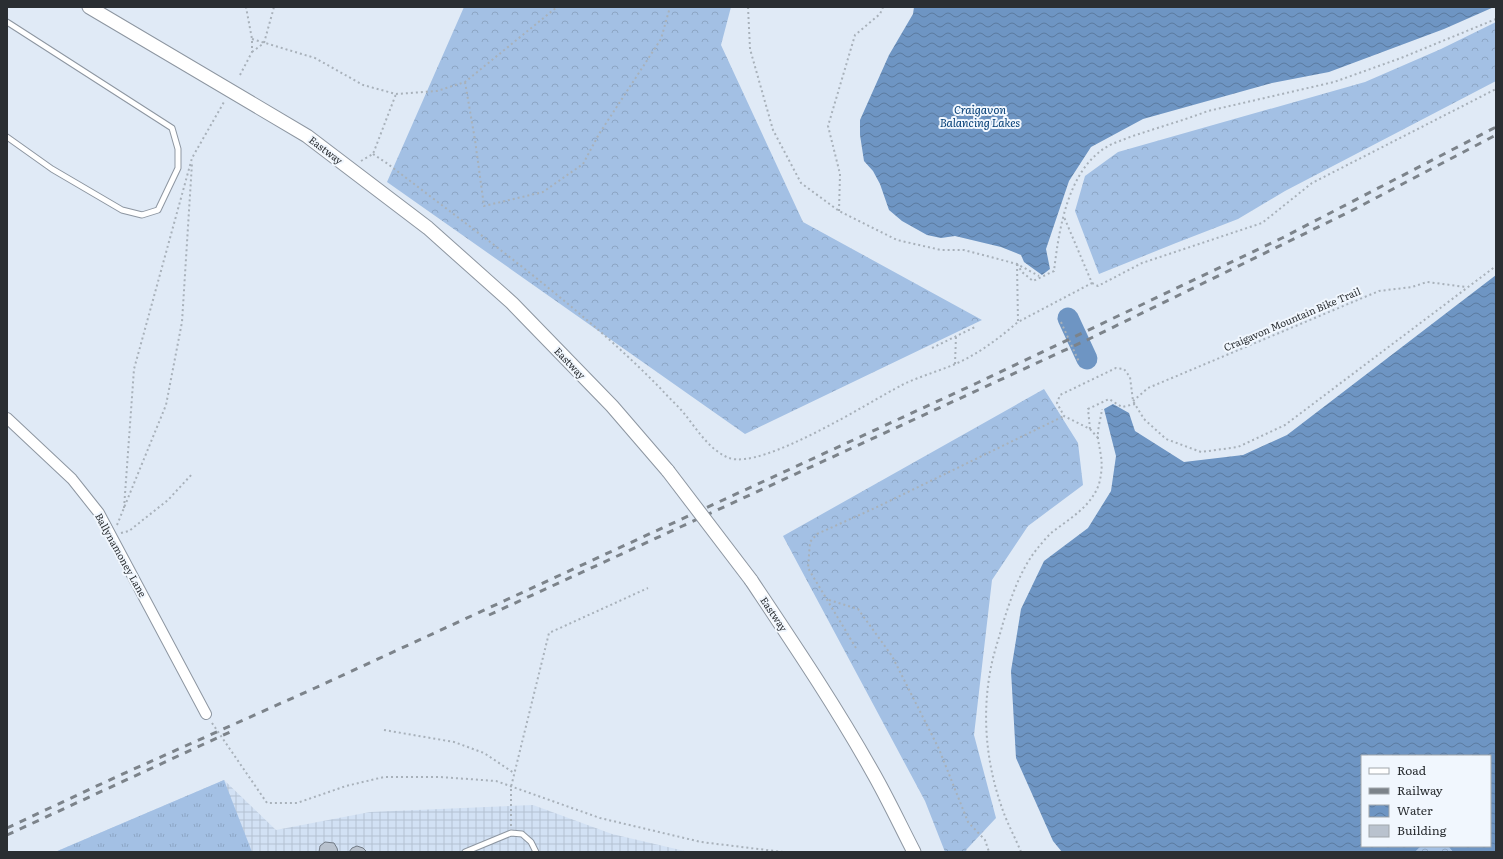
<svg xmlns="http://www.w3.org/2000/svg" width="1503" height="859" font-family="Literata,serif">
  <defs>
    <pattern id="industrial-grid" width="8" height="8" patternUnits="userSpaceOnUse"><rect width="8" height="8" fill="#d2e1f4"/><path d="M0 4h8M4 0v8" fill="none" stroke="#b4c1d2"/></pattern>
    <pattern id="grass-tufts" width="24" height="20" patternUnits="userSpaceOnUse"><rect width="24" height="20" fill="#a3c0e4"/><path d="M3 7l-1-3M5 7V3M7 7l1-3M15 17l-1-3M17 17v-4M19 17l1-3" fill="none" stroke="#8ca5c4"/></pattern>
    <pattern id="forest-crowns" width="20" height="18" patternUnits="userSpaceOnUse"><rect width="20" height="18" fill="#a3c0e4"/><path d="M2 6a3 3 0 1 1 6 0M12 15a3 3 0 1 1 6 0" fill="none" stroke="#8ca5c4"/></pattern>
    <pattern id="water-waves" width="16" height="10" patternUnits="userSpaceOnUse"><rect width="16" height="10" fill="#6e95c3"/><path d="M0 5q4-4 8 0t8 0" fill="none" stroke="#5b7a9f"/></pattern>
  </defs>
  <rect width="100%" height="100%" fill="#e0eaf6"/>
  <!-- industrial -->
  <path fill="url(#industrial-grid)" d="M224 780 276 830 370 812 533 805 612 834 689 852H55Z"/>
  <!-- grass -->
  <path fill="url(#grass-tufts)" d="M224 780 252 852H55Z"/>
  <!-- forest -->
  <path fill="url(#forest-crowns)" d="M464 7H731L721 45 803 222 982 320 745 434 387 182Z
    M1496 22V81L1285 191 1238 219 1176 243 1099 274 1075 211 1085 176 1118 152 1365 82 1441 49Z
    M1044 389 1078 443 1083 485 1028 526 992 580 974 735 996 818 966 850 967 852H945L925 801 783 536Z
    M1421 846H1448L1453 852H1415Z"/>
  <!-- water -->
  <path fill="url(#water-waves)" d="M914 7H1494L1444 29 1329 72 1272 83 1143 119 1091 147 1069 181 1046 249 1050 269 1042 275 1024 262 1021 255 1001 247 955 236 941 238 927 235 902 221 889 210 880 184 873 171 864 161 860 135V120L889 55 913 14Z
    M1496 275V852H1453L1448 846H1490V756H1362V846H1421L1415 852H1062L1053 841 1016 758 1011 671 1021 609 1044 561 1088 528 1111 491 1116 456 1104 409 1113 404 1129 413 1135 431 1184 462 1243 455 1287 435Z"/>
  <g fill="none" stroke-linecap="round" stroke-linejoin="round">
    <!-- river -->
    <path stroke="#6e95c3" stroke-width="21" d="M1068 318 1087 359"/>
  </g>
  <!-- building -->
  <path fill="#b9c2ce" stroke="#727b86" d="M325 842 334 843 337 848 338 852H319L320 846Z
    M357 846 363 848 367 852H349L352 848Z"/>
  <g fill="none" stroke-linecap="round" stroke-linejoin="round">
    <!-- service casing -->
    <g stroke="#8d96a1" stroke-width="7">
      <path id="service" d="M7 22 172 128 178 149V168L158 210 142 215 122 210 52 169 7 137
        M465 852 511 833 522 834 531 842 536 852"/>
    </g>
    <!-- minor casing -->
    <g stroke="#8d96a1" stroke-width="12">
      <path id="minor" d="M7 418 72 479 99 513 206 714"/>
    </g>
    <!-- tertiary casing -->
    <g stroke="#8d96a1" stroke-width="15">
      <path id="tertiary" d="M89 7 307 136 428 228 512 303 612 406 668 471
        M751 580C793 643 835 705 872 771 887 797 900 825 914 852"/>
    </g>
    <!-- path -->
    <path stroke="#a8b1ba" stroke-width="2" stroke-dasharray="2 3" stroke-linecap="butt" d="M748 7 750 49 773 130 801 183 839 211 897 240 941 250H964L1017 264 1039 276
      M252 39 315 58 363 85 396 94 437 91 465 82 557 7
      M252 52 264 43 274 7
      M240 75 252 52V39L246 7
      M465 82 475 140 484 206 543 192 583 164 599 134 661 39 670 7
      M373 154 388 164C480 235 580 306 661 389 668 397 676 404 683 412 696 428 709 450 729 458 763 470 869 402 902 385 918 377 936 372 953 365 977 355 998 339 1018 322
      M361 161 373 154 396 94
      M839 211 840 174 828 126 855 35 880 14 883 7
      M1017 264 1022 272 1033 281 1054 271C1059 229 1068 167 1110 145 1116 142 1123 140 1130 137 1156 128 1182 121 1208 111L1334 82 1401 58 1496 19
      M1017 264 1018 322 1092 283 1064 217
      M1092 283 1098 286 1142 263 1262 223 1312 183 1496 89
      M1061 322 1079 362
      M932 348 975 327
      M955 364 956 336
      M1133 401 1148 388 1379 291 1412 287 1427 282 1466 287
      M1090 429 1088 409 1109 399 1122 407 1135 404
      M1098 438 1090 429 1064 416 1057 403 1060 395 1116 368 1124 369 1130 377 1133 401 1144 419 1166 439 1201 452 1238 447 1285 425 1496 266
      M124 508 134 369 192 158 224 102
      M117 525 166 405 182 322 192 163
      M121 533 129 531 168 500 193 473
      M829 600 858 609 892 656 939 749 968 822 985 840 989 852
      M856 648 808 568 810 542 817 534 875 508 1064 416
      M212 723 267 803H297L346 786 384 777H440L496 781 600 818 701 842 783 852
      M384 730 454 742 484 753 514 773
      M511 826V787L549 633 648 588
      M1021 852C1015 837 1007 823 1002 808 985 760 981 708 993 658 996 646 1000 635 1003 623 1011 598 1020 570 1037 549 1041 544 1046 538 1051 533 1069 519 1091 507 1099 484 1104 464 1101 457 1098 439 1097 430 1101 418 1102 409"/>
    <!-- service -->
    <use href="#service" stroke="#fff" stroke-width="5"/>
    <!-- minor -->
    <use href="#minor" stroke="#fff" stroke-width="10"/>
    <!-- tertiary -->
    <use href="#tertiary" stroke="#fff" stroke-width="13"/>
    <!-- rail -->
    <path stroke="#7c838a" stroke-width="3" stroke-dasharray="7 7" stroke-linecap="butt" d="M489 615 1089 339 1349 212 1496 135
      M7 828 116 777 315 688 977 383 1282 238 1496 127
      M7 835 230 732"/>
    <!-- tertiary-bridge casing -->
    <g stroke="#8d96a1" stroke-width="15" stroke-linecap="butt">
      <path id="tertiary-bridge" d="M668 471 751 580"/>
    </g>
    <!-- tertiary-bridge -->
    <use href="#tertiary-bridge" stroke="#fff" stroke-width="13"/>
  </g>
  <g text-anchor="middle" stroke-width="4" stroke-linejoin="round" paint-order="stroke">
    <!-- street labels -->
    <g font-size="10" fill="#2a2e32" stroke="#f1f7fe">
      <text transform="translate(326 150) rotate(37)" y="4">Eastway</text>
      <text transform="translate(1292 319) rotate(-23)" y="4">Craigavon Mountain Bike Trail</text>
      <text transform="translate(570 363) rotate(46)" y="4">Eastway</text>
      <text transform="translate(121 555) rotate(61)" y="4">Ballynamoney Lane</text>
      <text transform="translate(774 614) rotate(56)" y="4">Eastway</text>
    </g>
    <!-- water labels -->
    <g font-size="11" font-style="italic" fill="#003c74" stroke="#f1f7fe">
      <text x="980" y="114">Craigavon<tspan x="980" dy="13">Balancing Lakes</tspan></text>
    </g>
  </g>
  <!-- border -->
  <rect width="1503" height="859" fill="none" stroke="#2a2e32" stroke-width="16"/>
  <!-- legend -->
  <rect x="1361" y="755" width="130" height="92" fill="#f1f7fe" stroke="#a1a7ac"/>
  <rect x="1369" y="768" width="20" height="6" fill="#ffffff" stroke="#a1a7ac"/>
  <text x="1397" y="775" font-size="12" fill="#2a2e32">Road</text>
  <rect x="1369" y="788" width="20" height="6" fill="#7c838a" stroke="#a1a7ac"/>
  <text x="1397" y="795" font-size="12" fill="#2a2e32">Railway</text>
  <rect x="1369" y="805" width="20" height="12" fill="url(#water-waves)" stroke="#a1a7ac"/>
  <text x="1397" y="815" font-size="12" fill="#2a2e32">Water</text>
  <rect x="1369" y="825" width="20" height="12" fill="#b9c2ce" stroke="#a1a7ac"/>
  <text x="1397" y="835" font-size="12" fill="#2a2e32">Building</text>
</svg>
